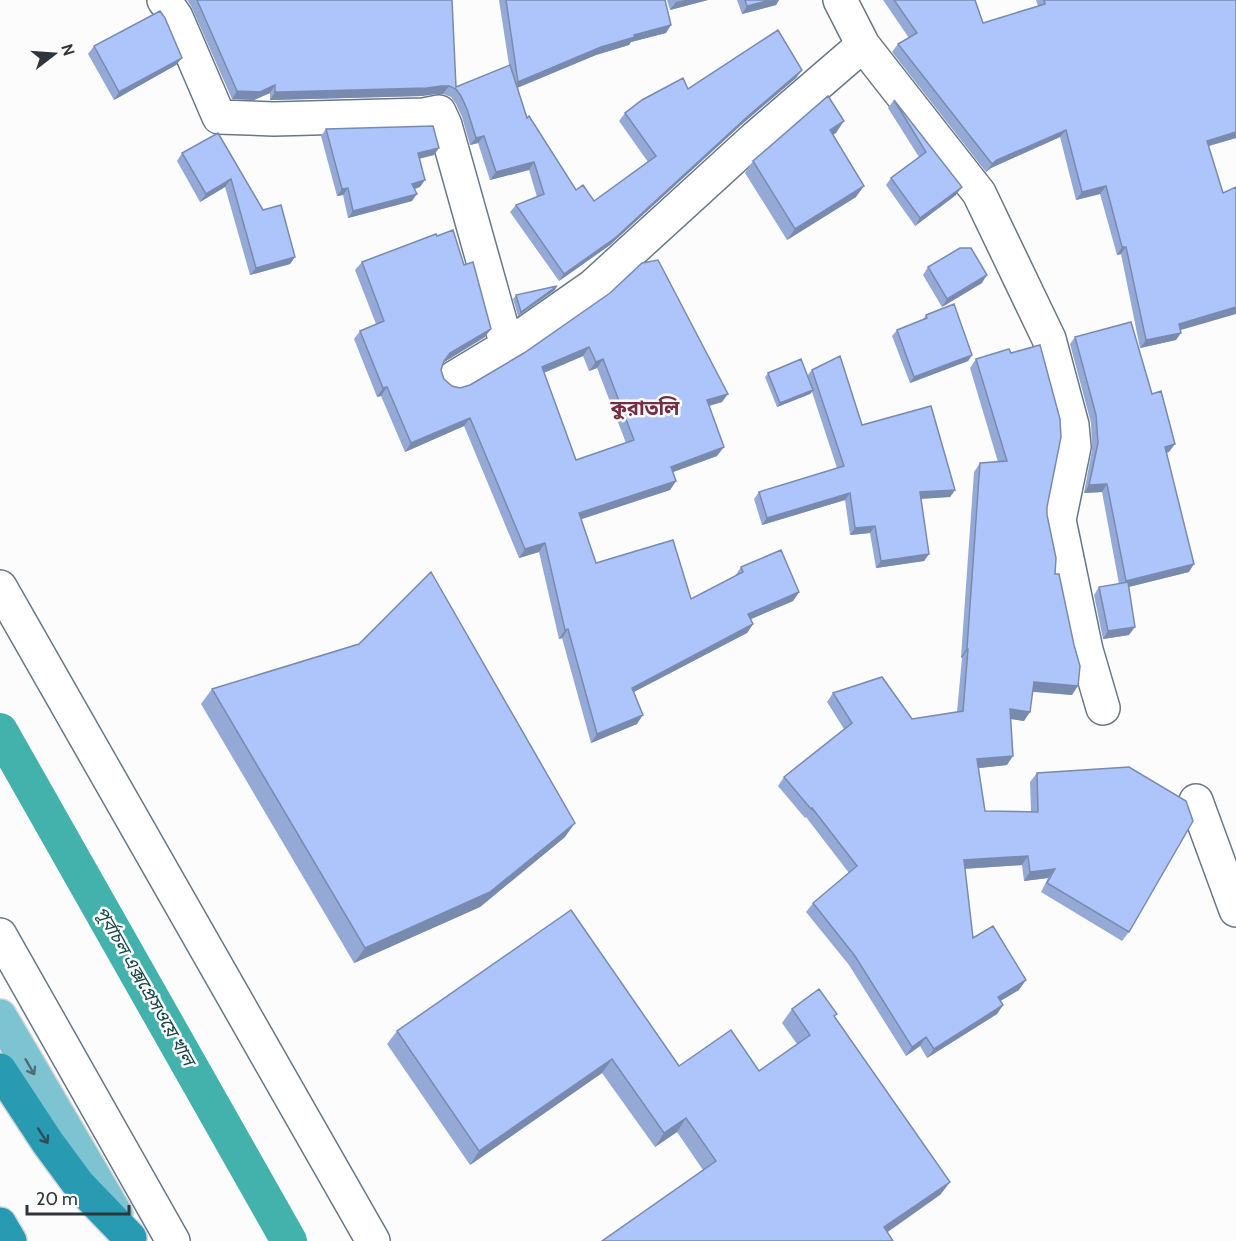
<svg xmlns="http://www.w3.org/2000/svg" width="1236" height="1241" font-family="Cabin,'Noto Sans Bengali',sans-serif">
  <rect width="100%" height="100%" fill="#fcfcfc"/>
  <g fill="none" stroke-linecap="round" stroke-linejoin="round">
    <!-- canal -->
    <path stroke="#43b1ac" stroke-width="36" d="M0 731 289 1241"/>
    <!-- minor casing -->
    <g stroke="#677885" stroke-width="36">
      <path id="minor" d="M164 0 176 17 219 117 274 119 424 115 439 112 445 125 507 346
        M840 0 863 45 979 193 1049 339 1072 425 1074 447 1059 520 1086 650 1103 708
        M454 378 507 346 593 286 754 139 863 45
        M0 587 373 1241
        M1196 801 1236 910
        M0 935 173 1241"/>
    </g>
    <!-- major casing -->
    <g stroke="#d5d7d8" stroke-width="36">
      <path id="major" d="M0 1016 116 1214"/>
    </g>
    <!-- highway casing -->
    <g stroke="#d5d7d8" stroke-width="36">
      <path id="highway" d="M0 1070 48 1143 79 1185 130 1238
        M0 1224 10 1241"/>
    </g>
    <!-- minor -->
    <use href="#minor" stroke="#fff" stroke-width="33"/>
    <!-- major -->
    <use href="#major" stroke="#7ec3d1" stroke-width="33"/>
    <!-- highway -->
    <use href="#highway" stroke="#289bb3" stroke-width="33"/>
  </g>
  <!-- wall -->
  <path fill="#95a9d7" fill-rule="evenodd" d="M187 0H452L456 87 509 65 499 0H665L666 33 631 42 629 45 596 55 517 88 527 118 576 190 594 201 648 162 619 121 625 113 688 89 802 70 796 78 741 125 610 245 559 281 510 212 516 205 537 197 529 170 490 180 478 143 470 145 462 117 456 104 451 97 443 94H436L422 96 274 100H270V93L254 100 232 99 191 6Z
    M667 0H708L670 10Z
    M737 0H779L776 5 742 14Z
    M883 0H975L983 23 1038 6 1036 0H1236V138L1209 146 1180 330 1176 340 1140 348 1121 254 1117 255 1100 194 1076 200 1060 137 991 168 986 172 892 52 898 44 909 38Z
    M94 46 182 58 176 65 114 100 88 54Z
    M894 100 956 195 915 226 886 185 891 178 919 157 888 108Z
    M326 129 434 155 419 159 420 187 415 189 412 201 348 218 343 195 337 196 321 136Z
    M218 133 263 210 295 257 290 264 250 275 225 187 200 202 177 161 182 153Z
    M836 133 832 135 856 197 787 240 745 173 753 161Z
    M362 262 485 337 443 363 441 370 444 379 452 386 460 388 470 385 524 353 610 293 722 402 709 406 717 456 673 472 676 481 670 490 581 519 596 563 691 599 735 576 741 567 799 592 793 601 751 619 753 624 747 633 634 692 637 724 591 743 562 638 559 639 539 552 519 558 464 426 405 452 381 396 377 397 354 339 360 331 376 324 355 270ZM583 356 589 371 597 368 626 443 576 460 544 373Z
    M928 267 982 283 942 307 923 275Z
    M555 290 518 316 513 299 516 295Z
    M926 315 972 355 968 361 910 383 892 336 897 330 922 321Z
    M1075 337 1169 452 1167 453 1189 572 1129 587V635L1103 639 1094 595 1099 587 1119 584 1102 492 1084 493 1092 450 1091 423 1070 344Z
    M976 359 1047 507V515L1072 695 1033 692 1024 721 1011 719 1007 765 978 768 985 811H1031L1030 782 1037 773 1129 932 1122 941 1041 892 1048 878 1024 881 1022 865 965 869 973 938 1019 990 1000 1001 1003 1005 997 1014 927 1058 920 1046 906 1056 849 965 806 912 813 903 849 873 806 817 805 818 778 786 784 777 844 729 827 702 833 693 912 719 957 712 962 658 961 657 974 472 980 463 998 462 970 368Z
    M812 370 862 425 955 490 950 497 921 499 929 554 924 561 876 568 870 533 850 535 845 500 762 525 754 499 759 492 837 468 812 392 810 394 777 407 765 377 768 373 807 376Z
    M212 689 565 837 480 907 354 963 201 704Z
    M792 1009 835 1017 950 1182 940 1195 703 1170 677 1132 655 1147 602 1073 470 1165 387 1044 397 1031 679 1066 759 1071 797 1044 782 1023Z"/>
  <!-- shaded-wall -->
  <path fill="#798aaf" d="M685 0H708L670 10 676 2Z
    M771 0H779L776 5 742 14 747 6Z
    M671 25 666 33 631 42 629 45 596 55 512 90 518 82 601 47 634 35Z
    M182 58 176 65 114 100 119 92Z
    M802 70 796 78 741 125 610 245 559 281 564 274Z
    M275 85 270 93 254 100 232 99 237 91Z
    M441 86H449L443 94H436L422 96 270 100 275 92Z
    M844 121 836 133 822 142 830 130Z
    M1066 130 1060 137 991 168 986 172 992 164 997 160Z
    M1236 132V138L1201 148 1207 141Z
    M484 136 478 143 470 145 476 138Z
    M439 148 434 155 413 160 418 153Z
    M534 162 529 170 490 180 496 172Z
    M231 179 225 187 200 202 206 194Z
    M425 180 420 187 407 191 412 184Z
    M864 186 856 197 787 240 795 229Z
    M1106 186 1100 194 1076 200 1082 192Z
    M962 187 956 195 915 226 920 218Z
    M348 188 343 195 337 196 342 189Z
    M417 194 412 201 348 218 353 211Z
    M1122 247H1126L1121 254 1117 255Z
    M295 257 290 264 250 275 256 268Z
    M987 275 982 283 942 307 947 299Z
    M557 286 555 290 518 316 521 312Z
    M1236 307V314L1174 332 1179 324Z
    M491 329 485 337 444 362 437 369 450 353Z
    M1181 333 1176 340 1140 348 1146 340Z
    M589 347 583 356 536 376 542 367Z
    M972 355 968 361 910 383 914 377Z
    M603 359 597 368 589 371 596 362Z
    M387 387 381 396 377 397 383 388Z
    M813 390 810 394 777 407 780 403Z
    M728 394 722 402 701 408 707 400Z
    M470 418 464 426 405 452 411 443Z
    M1175 444 1169 452 1160 454 1165 447Z
    M724 447 717 456 665 475 671 467Z
    M676 481 670 490 573 522 579 513Z
    M1107 484 1102 492 1084 493 1089 485Z
    M955 490 950 497 915 499 920 492Z
    M850 493 845 500 762 525 767 518Z
    M875 526 870 533 850 535 855 528Z
    M545 543 539 552 519 558 525 549Z
    M929 554 924 561 876 568 881 561Z
    M1194 564 1189 572 1120 589 1126 581Z
    M799 592 793 601 742 623 748 614Z
    M753 624 747 633 626 696 632 688Z
    M1135 627 1129 635 1103 639 1108 631Z
    M568 629 562 638 559 639 565 630Z
    M967 648 968 649 962 658 961 657Z
    M1034 682 1078 686 1072 695 1028 691Z
    M1010 709 1030 712 1024 721 1004 718Z
    M643 715 637 724 591 743 597 734Z
    M1013 756 1007 765 971 769 977 759Z
    M575 823 565 837 480 907 354 963 365 948Z
    M1028 856 1022 865 958 869 964 860Z
    M1055 869 1048 878 1024 881 1030 872Z
    M1026 980 1019 990 992 1006 998 997Z
    M1003 1005 997 1014 927 1058 934 1049Z
    M926 1037 920 1046 906 1056 912 1047Z
    M612 1059 602 1073 470 1165 479 1151Z
    M686 1118 677 1132 655 1147 664 1133Z
    M950 1182 940 1195 875 1241 884 1227Z"/>
  <!-- building -->
  <path fill="#adc5fa" stroke="#798aaf" stroke-width="1.5" fill-rule="evenodd" d="M197 0H452L456 87 510 65 527 118 529 116 576 190 583 185 594 201 656 156 625 113 642 100 683 78 688 89 778 30 802 70 747 117 615 238 564 274 516 205 544 194 534 162 496 172 484 136 476 138 467 109 461 96 456 89 449 86H441L427 88 280 92H275V85L260 92 237 91Z
    M506 0H665L671 25 634 35 635 37 601 47 518 82Z
    M745 0H771L747 6Z
    M894 0H975L983 23 1045 4 1044 0H1236V132L1207 141 1223 193 1236 187V307L1179 324 1181 333 1146 340 1126 247H1122L1106 186 1082 192 1066 130 997 160 992 164 898 44 917 33Z
    M160 11 165 18 182 58 119 92 94 46Z
    M828 96 844 121 830 130 864 186 795 229 753 161Z
    M894 100 962 187 920 218 891 178 926 152Z
    M433 126 439 148 418 153 425 180 412 184 417 194 353 211 348 188 342 189 326 129Z
    M218 133 263 210 281 205 295 257 256 268 231 179 206 194 182 153Z
    M453 230 464 265 473 262 491 329 450 353 444 361 441 370 444 379 452 386 460 388 470 385 524 353 610 293 642 263 658 260 728 394 707 400 724 447 671 467 676 481 579 513 596 563 673 540 691 599 743 572 741 567 781 550 799 592 748 614 753 624 632 688 643 715 597 734 568 629 565 630 545 543 525 549 470 418 411 443 387 387 383 388 360 331 384 321 362 262 436 234 437 236ZM589 347 596 362 603 359 634 440 576 460 542 367Z
    M960 248H971L987 275 947 299 928 267Z
    M557 286 521 312 516 295Z
    M954 304 972 355 914 377 897 330 927 318 926 315Z
    M1131 322 1152 394 1161 391 1175 444 1165 447 1194 564 1126 581 1107 484 1089 485 1098 443 1096 415 1075 337Z
    M1040 345 1060 419 1061 437 1047 507V515L1056 558 1055 574H1059L1074 645 1080 666 1078 686 1034 682 1030 712 1010 709 1013 756 977 759 985 811 1038 812 1037 773 1129 767 1186 801 1193 821 1129 932 1047 883 1055 869 1030 872 1028 856 964 860 973 938 993 926 1026 980 998 997 1003 1005 934 1049 926 1037 912 1047 855 956 813 903 857 866 812 808 811 809 784 777 852 723 833 693 882 677 912 719 963 711 968 649 967 648 980 463 1007 461 976 359 1009 349 1011 353Z
    M840 356 862 425 931 406 955 490 920 492 929 554 881 561 875 526 855 528 850 493 767 518 759 492 844 466 812 370Z
    M801 359 813 390 780 403 768 373Z
    M431 572 575 823 490 892 365 948 212 689 359 644Z
    M1128 582 1135 627 1108 631 1099 587Z
    M571 910 679 1066 731 1030 759 1071 810 1035 792 1009 819 989 837 1014 834 1016 950 1182 884 1227 893 1241H602L716 1161 686 1118 664 1133 612 1059 479 1151 397 1031Z"/>
  <!-- one-way arrows -->
  <defs><path id="oneway-shaft" d="M-6 0H5M1.5-3L5.5 0L1.5 3" fill="none" stroke-width="1.6" stroke-linecap="round" stroke-linejoin="round" transform="scale(1.5)"/></defs>
  <use stroke="#4e6e77" href="#oneway-shaft" transform="translate(30 1067) rotate(60)"/>
  <use stroke="#2c4f59" href="#oneway-shaft" transform="translate(43 1136) rotate(57)"/>
  <g text-anchor="middle" stroke-width="5" stroke-linejoin="round" paint-order="stroke">
    <!-- water labels -->
    <g font-size="18" font-style="italic" fill="#144542" stroke="#fcfcfc">
      <text transform="translate(145 986) rotate(60)" y="6">পূর্বাচল এক্সপ্রেসওয়ে খাল</text>
    </g>
    <!-- quarter labels -->
    <g font-size="20" font-weight="bold" fill="#732e42" stroke="#fcfcfc">
      <text x="645" y="415">কুরাতলি</text>
    </g>
  </g>
  <!-- north arrow -->
  <g transform="translate(54 54) rotate(73)" stroke="#fcfcfc" stroke-width="4.5" paint-order="stroke">
  <path d="M0-4.5L10 22L0 15L-10 22Z" fill="#2e363b"/>
  <text y="-9" font-size="16" font-weight="bold" text-anchor="middle" fill="#2e363b">N</text>
  </g>
  <!-- scale -->
  <path d="M27 1205v9h102v-9" fill="none" stroke="#2e363b" stroke-width="3"/>
  <text x="36" y="1205" font-size="18" fill="#2e363b" stroke="#fcfcfc" stroke-width="4.5" paint-order="stroke">20 m</text>
</svg>
